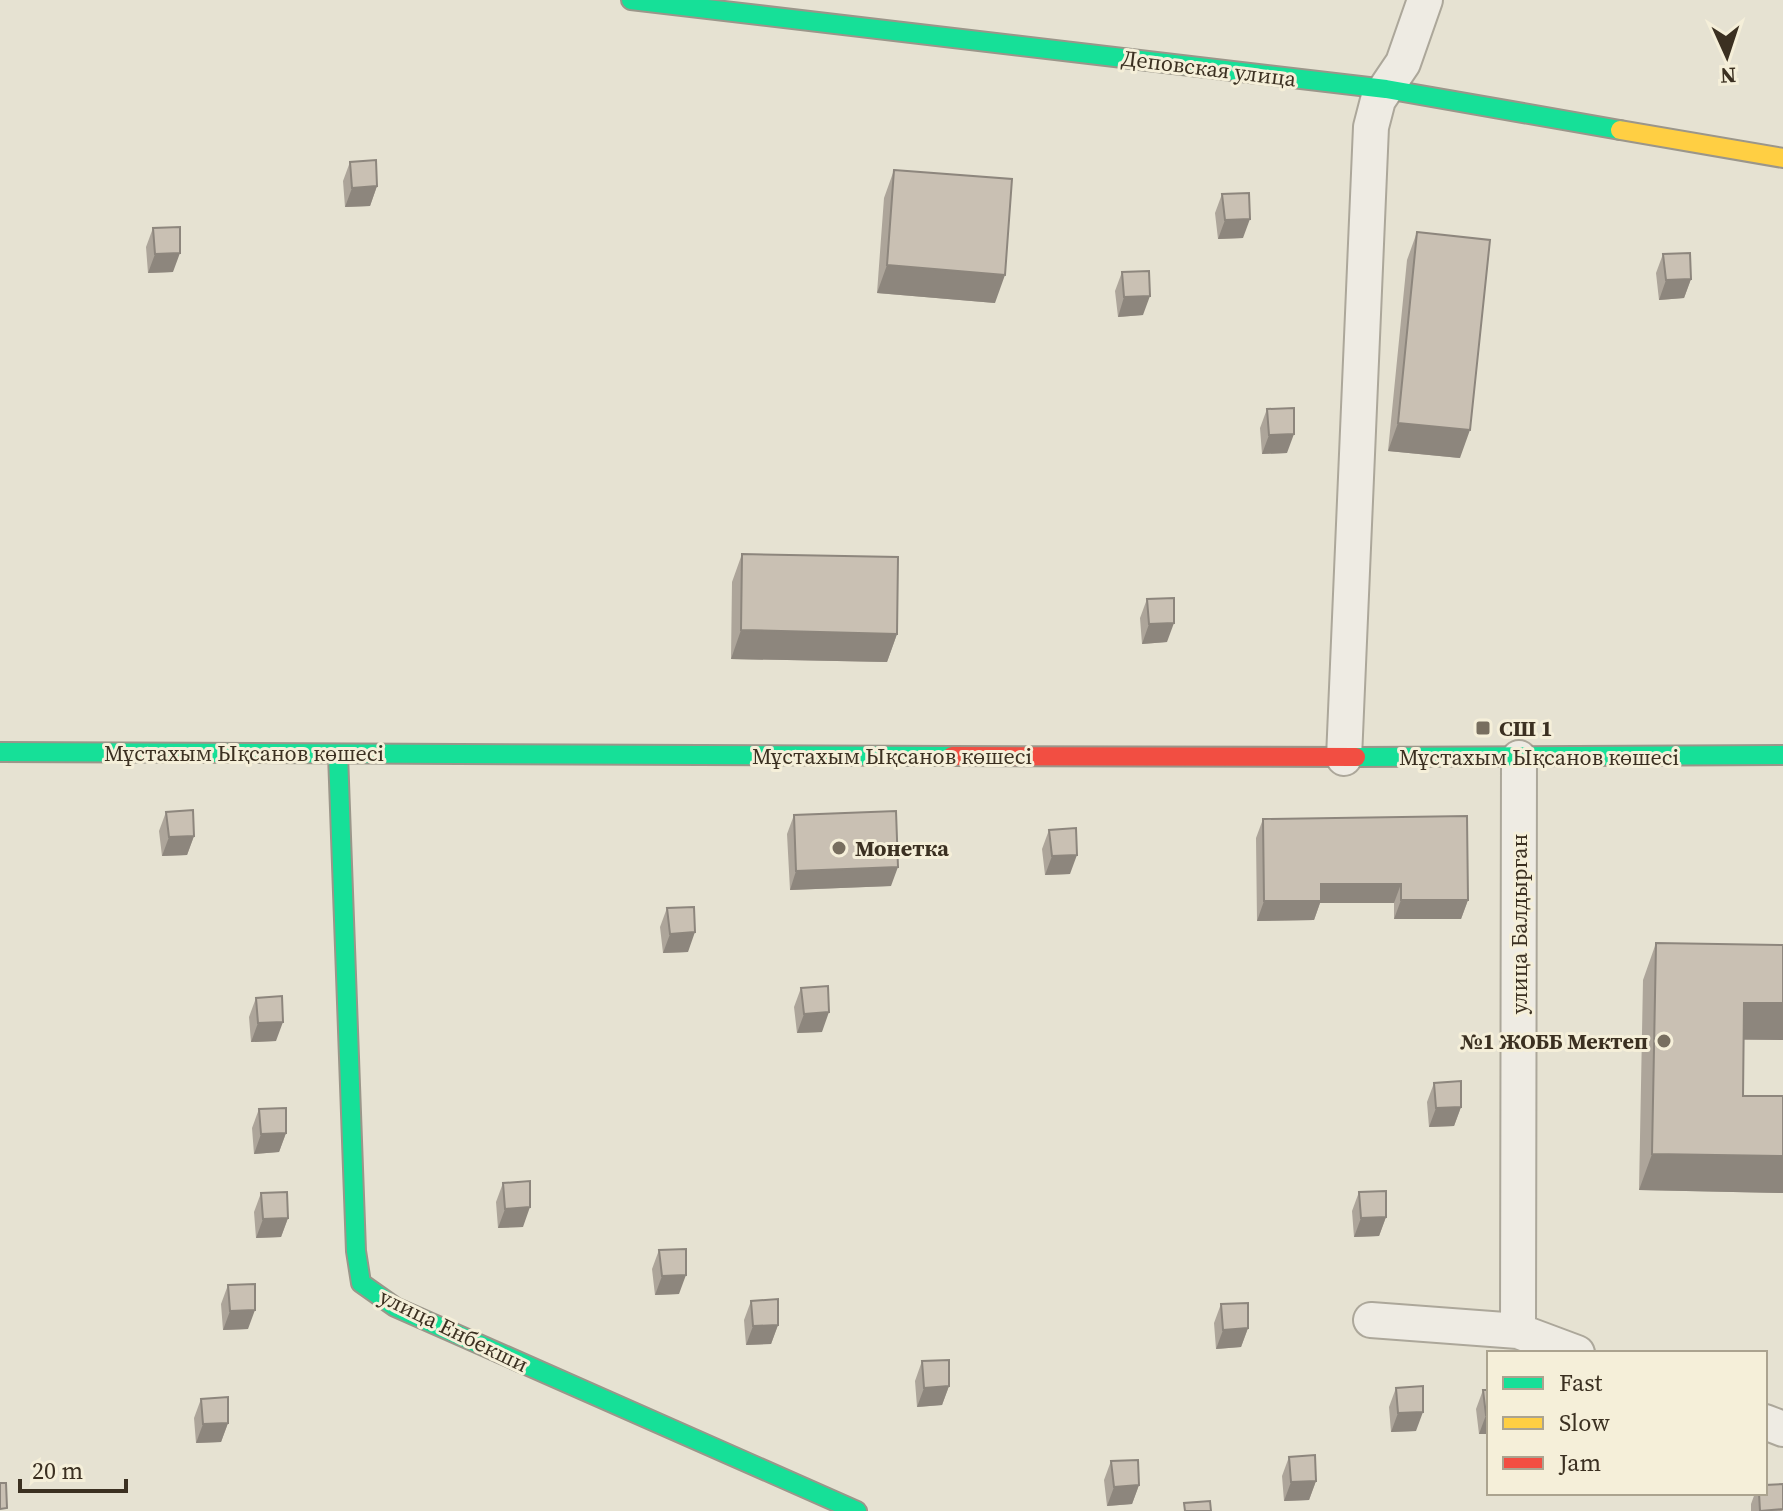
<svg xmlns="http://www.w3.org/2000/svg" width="1783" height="1511" font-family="'Source Serif 4',serif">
  <rect width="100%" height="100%" fill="#e6e2d2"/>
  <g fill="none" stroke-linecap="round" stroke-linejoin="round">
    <!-- street casing -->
    <g stroke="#aca79a" stroke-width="38">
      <path id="street" d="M1344 758 1371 127 1378 100 1403 63 1425 0
        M1371 1320 1518 1331 1577 1353
        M1518 1331 1519 758
        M1765 1422 1783 1429"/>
    </g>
    <!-- fast casing -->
    <g stroke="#9b968a" stroke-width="22">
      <path id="fast" d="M631 0 1386 89 1620 130
        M0 752 952 756
        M338 754 356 1251 361 1283 395 1307 857 1511
        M1356 757 1783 755"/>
    </g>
    <!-- slow casing -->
    <g stroke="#9b968a" stroke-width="22">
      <path id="slow" d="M1620 130 1783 158"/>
    </g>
    <!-- jam casing -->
    <g stroke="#9b968a" stroke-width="22">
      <path id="jam" d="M952 756 1356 757"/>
    </g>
    <!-- street -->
    <use href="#street" stroke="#eeebe3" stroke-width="34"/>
    <!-- fast -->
    <use href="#fast" stroke="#16e098" stroke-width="18"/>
    <!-- slow -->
    <use href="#slow" stroke="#ffcf43" stroke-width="18"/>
    <!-- jam -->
    <use href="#jam" stroke="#f24e42" stroke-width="18"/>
  </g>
  <!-- wall -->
  <path fill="#ada59a" d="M350 162 377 186 370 206 345 207 343 181Z
    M894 170 995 303 877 293 884 198Z
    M1222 194 1243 238 1218 239 1215 213Z
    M153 228 173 272 148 273 146 247Z
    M1417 232 1460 458 1388 451 1407 260Z
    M1663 254 1691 279 1684 298 1659 300 1656 273Z
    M1122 272 1143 315 1118 317 1115 291Z
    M1267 409 1287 453 1262 454 1260 428Z
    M742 554 897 634 887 662 731 659 732 582Z
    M1147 599 1167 642 1142 644 1140 618Z
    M166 812 194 836 187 855 162 856 159 831Z
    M794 815 891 886 790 890 787 834Z
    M1263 819 1468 900 1461 919H1394V903H1320L1314 920 1257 921 1256 838Z
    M1049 830 1070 874 1045 875 1042 849Z
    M667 908 688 952 663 953 660 927Z
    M1656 943 1783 1040H1744L1743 1096H1783V1193L1639 1190 1643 980Z
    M801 988 822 1032 797 1033 794 1007Z
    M256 998 276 1041 251 1042 249 1017Z
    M1434 1083 1461 1107 1454 1126 1429 1127 1427 1102Z
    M259 1109 286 1133 279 1152 254 1154 252 1128Z
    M503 1183 523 1227 498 1228 496 1202Z
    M1359 1192 1386 1217 1379 1236 1354 1237 1352 1211Z
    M261 1193 288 1218 281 1237 256 1238 254 1212Z
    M659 1250 679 1294 655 1295 652 1269Z
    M228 1285 248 1329 223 1330 221 1304Z
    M751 1301 778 1325 771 1344 746 1345 744 1320Z
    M1221 1304 1248 1328 1241 1347 1216 1349 1214 1323Z
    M922 1361 949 1386 942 1405 917 1407 915 1381Z
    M1396 1388 1416 1431 1391 1432 1389 1407Z
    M1483 1390H1489V1434H1479L1476 1409Z
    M201 1399 228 1423 221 1442 196 1443 194 1418Z
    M1289 1457 1316 1481 1309 1500 1284 1501 1282 1476Z
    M1111 1461 1139 1485 1132 1504 1107 1506 1104 1480Z
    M1755 1493H1765L1783 1511H1751V1504Z"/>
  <!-- shaded-wall -->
  <path fill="#8d867d" d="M377 186 370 206 345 207 352 188Z
    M1250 219 1243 238 1218 239 1225 220Z
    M180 253 173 272 148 273 155 254Z
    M887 265 1005 275 995 303 877 293Z
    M1691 279 1684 298 1659 300 1666 280Z
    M1150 296 1143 315 1118 317 1124 297Z
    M1398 423 1470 430 1460 458 1388 451Z
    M1294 434 1287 453 1262 454 1269 435Z
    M1174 623 1167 642 1142 644 1149 624Z
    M741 630 897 634 887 662 731 659Z
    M194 836 187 855 162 856 169 837Z
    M1077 855 1070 874 1045 875 1052 856Z
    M898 867 891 886 790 890 796 871Z
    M1321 884H1401L1394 903H1320L1314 920 1257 921 1264 901Z
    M1401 900H1468L1461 919H1394Z
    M695 932 688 952 663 953 670 934Z
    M1744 1003H1783V1040L1731 1039Z
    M829 1012 822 1032 797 1033 804 1014Z
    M283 1022 276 1041 251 1042 258 1023Z
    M1461 1107 1454 1126 1429 1127 1436 1108Z
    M286 1133 279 1152 254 1154 261 1134Z
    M1652 1154 1783 1156V1193L1639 1190Z
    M530 1207 523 1227 498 1228 505 1209Z
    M1386 1217 1379 1236 1354 1237 1361 1218Z
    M288 1218 281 1237 256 1238 263 1219Z
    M686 1275 679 1294 655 1295 662 1276Z
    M255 1310 248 1329 223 1330 230 1311Z
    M778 1325 771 1344 746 1345 753 1326Z
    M1248 1328 1241 1347 1216 1349 1223 1330Z
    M949 1386 942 1405 917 1407 924 1388Z
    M1423 1412 1416 1431 1391 1432 1398 1413Z
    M1486 1415H1489V1434H1479Z
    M228 1423 221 1442 196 1443 203 1424Z
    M1316 1481 1309 1500 1284 1501 1291 1482Z
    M1139 1485 1132 1504 1107 1506 1114 1487Z"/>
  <!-- building -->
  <path fill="#c9c0b3" stroke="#8d867d" stroke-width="2" d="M376 160 377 186 352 188 350 162Z
    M894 170 1012 179 1005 275 887 265Z
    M1249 193 1250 219 1225 220 1222 194Z
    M180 227V253L155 254 153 228Z
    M1417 232 1490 240 1470 430 1398 423Z
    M1690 253 1691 279 1666 280 1663 254Z
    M1149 271 1150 296 1124 297 1122 272Z
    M1294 408V434L1269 435 1267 409Z
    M742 554 898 557 897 634 741 630Z
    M1174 598V623L1149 624 1147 599Z
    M193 810 194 836 169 837 166 812Z
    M896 811 898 867 796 871 794 815Z
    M1467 816 1468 900H1401V884H1321V901H1264L1263 819Z
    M1076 828 1077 855 1052 856 1049 830Z
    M694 907 695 932 670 934 667 908Z
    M1656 943 1783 945V1003H1744L1743 1096H1783V1156L1652 1154Z
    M828 986 829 1012 804 1014 801 988Z
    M282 996 283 1022 258 1023 256 998Z
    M1461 1081V1107L1436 1108 1434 1083Z
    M286 1108V1133L261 1134 259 1109Z
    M530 1181V1207L505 1209 503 1183Z
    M1386 1191V1217L1361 1218 1359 1192Z
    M287 1192 288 1218 263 1219 261 1193Z
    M686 1249V1275L662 1276 659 1250Z
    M255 1284V1310L230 1311 228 1285Z
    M778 1299V1325L753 1326 751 1301Z
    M1248 1303V1328L1223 1330 1221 1304Z
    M949 1360V1386L924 1388 922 1361Z
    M1423 1386V1412L1398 1413 1396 1388Z
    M1483 1390H1489V1415H1486Z
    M228 1397V1423L203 1424 201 1399Z
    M1315 1455 1316 1481 1291 1482 1289 1457Z
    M1138 1460 1139 1485 1114 1487 1111 1461Z
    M0 1483H6L7 1508 0 1509Z
    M1783 1484V1509L1760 1511 1759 1493H1765V1485Z
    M1210 1501 1211 1511H1185L1184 1503Z"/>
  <!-- markers -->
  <g fill="#776e5f" stroke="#f5efd9" stroke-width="3">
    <rect x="1475" y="720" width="16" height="16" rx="4"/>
    <circle cx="839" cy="848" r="8"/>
    <circle cx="1664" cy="1041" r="8"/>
  </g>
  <g text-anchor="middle" stroke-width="6" stroke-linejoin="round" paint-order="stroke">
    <!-- street labels -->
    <g font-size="22" fill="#3b3021" stroke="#f5efd9">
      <text transform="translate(1209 68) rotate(7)" y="8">Деповская улица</text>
      <text x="244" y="761">Мұстахым Ықсанов көшесі</text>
      <text x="892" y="764">Мұстахым Ықсанов көшесі</text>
      <text x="1539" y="765">Мұстахым Ықсанов көшесі</text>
      <text transform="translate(1519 924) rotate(-90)" y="8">улица Балдырган</text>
      <text transform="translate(454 1330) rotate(26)" y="8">улица Енбекши</text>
    </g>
    <!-- poi labels -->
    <g font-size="22" font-weight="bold" fill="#3b3021" stroke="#f5efd9" text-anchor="start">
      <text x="1499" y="736">СШ 1</text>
      <text x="855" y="856">Монетка</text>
      <text x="1648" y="1049" text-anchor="end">№1 ЖОББ Мектеп</text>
    </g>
  </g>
  <!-- legend -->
  <rect x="1487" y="1351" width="280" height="144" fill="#f5efd9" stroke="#aba38f" stroke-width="2"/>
  <rect x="1503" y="1377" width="40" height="12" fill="#16e098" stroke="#aba38f" stroke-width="2"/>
  <text x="1559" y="1391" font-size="24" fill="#3b3021">Fast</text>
  <rect x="1503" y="1417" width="40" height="12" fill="#ffcf43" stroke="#aba38f" stroke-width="2"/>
  <text x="1559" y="1431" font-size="24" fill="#3b3021">Slow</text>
  <rect x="1503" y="1457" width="40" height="12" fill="#f24e42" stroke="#aba38f" stroke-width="2"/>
  <text x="1559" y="1471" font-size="24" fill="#3b3021">Jam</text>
  <!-- north arrow -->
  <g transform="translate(1727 56) rotate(177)" stroke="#f5efd9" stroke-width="6" paint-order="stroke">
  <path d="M0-6L14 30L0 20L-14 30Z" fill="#3b3021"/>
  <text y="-12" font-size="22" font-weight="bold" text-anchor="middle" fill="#3b3021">N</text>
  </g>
  <!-- scale -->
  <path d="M20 1479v12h106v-12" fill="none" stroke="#3b3021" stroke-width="4"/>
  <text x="32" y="1479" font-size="24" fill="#3b3021" stroke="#f5efd9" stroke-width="6" paint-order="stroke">20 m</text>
</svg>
